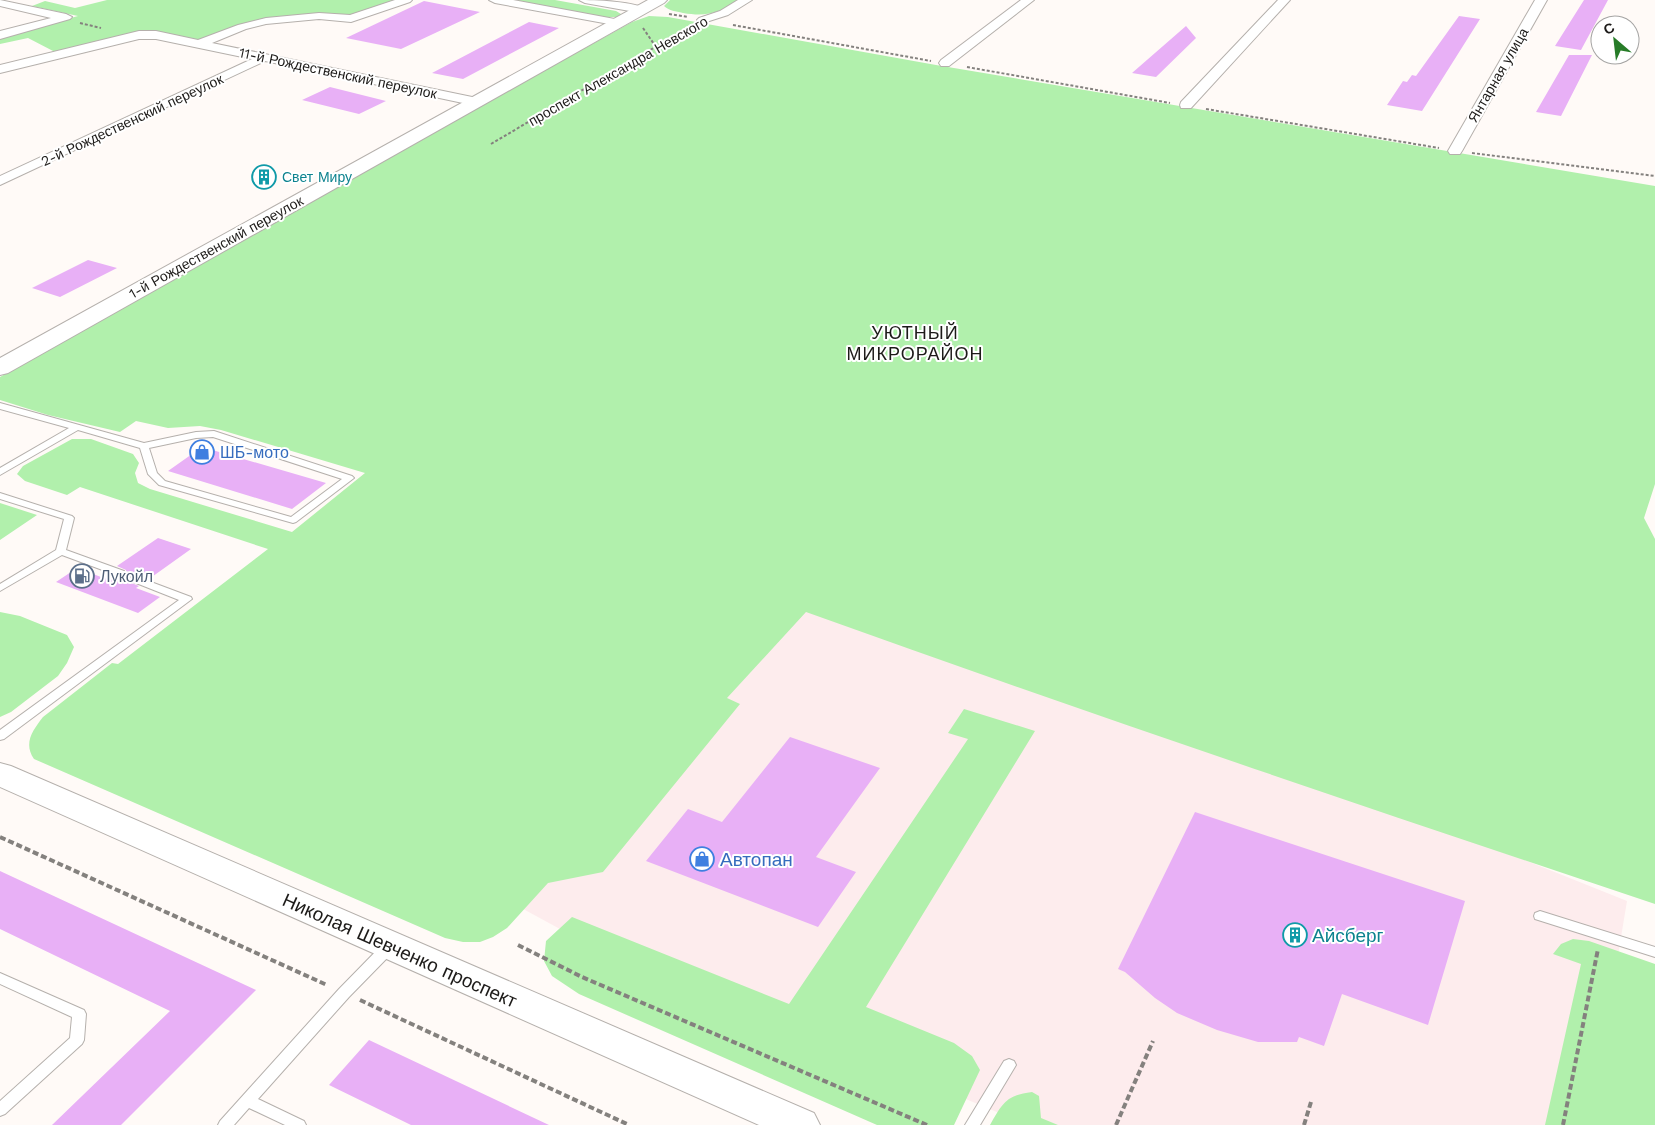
<svg xmlns="http://www.w3.org/2000/svg" width="1655" height="1125" font-family="'Work Sans',sans-serif">
  <rect width="100%" height="100%" fill="#fffaf7"/>
  <!-- commercial -->
  <path fill="#fdeced" d="M785 594 1388 805 1627 901 1590 1125H1028L571 935 514 904Z"/>
  <!-- green -->
  <path fill="#b1f0ac" d="M107 0H398L353 16 291 17 201 41 159 32 143 31 55 52 28 38 0 44V37L78 16 32 6 45 1 75 8Z
    M509 0H555L616 11 621 14V17H605Z
    M670 0H740C719 13 707 17 683 13 675 11 670 11 664 6Z
    M649 16 668 17 936 65 1655 186V484L1644 518 1655 539V904C1371 809 1087 713 806 612L727 698 740 704 603 872 548 883 507 928 493 937 480 942H463L445 938 34 759C23 743 33 730 43 717L112 663 118 664 268 549 80 487 67 495 25 481 17 474 23 466 72 439H91L133 454 139 463 135 473 138 483 150 489 292 532 365 473 221 430 200 426 168 428 136 421 120 432 48 415 0 400V377L357 174 632 22Z
    M0 503 37 515 0 540Z
    M0 612 20 616 67 635 74 647 67 663 58 676 11 712 0 717Z
    M964 709 1035 731 866 1007 954 1043 972 1056 980 1070 954 1125H877L579 994 552 976 544 961 546 941 572 917 789 1004 968 739 948 733Z
    M1573 939 1589 941 1655 964V1125H1545L1581 964 1553 954 1561 944Z
    M1032 1092 1039 1096 1041 1118 1058 1125H990C1002 1104 1006 1095 1032 1092Z"/>
  <!-- building -->
  <path fill="#e8b0f6" d="M1584 0H1608L1581 50 1555 46Z
    M424 1 480 12 401 49 346 38Z
    M1459 16 1480 19 1422 111 1387 105 1403 81 1407 82 1412 75 1416 76Z
    M529 22 559 28 463 79 432 73Z
    M1186 26 1196 38 1156 77 1132 73Z
    M1569 55H1592L1561 116 1536 112Z
    M330 87 386 101 359 114 302 100Z
    M88 260 117 268 60 297 32 288Z
    M202 447 326 483 292 509 168 471Z
    M158 538 191 549 149 579 136 574 129 576V582L139 586 136 588 160 597 138 613 56 582 77 568 101 577 106 573 115 577H124L127 574 126 570 117 566Z
    M790 737 880 768 816 857 856 872 818 927 646 861 688 809 722 822Z
    M1195 812 1465 901 1428 1025 1342 994 1324 1046 1299 1037 1297 1042H1258L1217 1030 1177 1013 1155 998 1125 972 1118 969Z
    M0 871 256 990 121 1125H52L170 1011 0 929Z
    M369 1040 549 1125H411L329 1085Z"/>
  <g fill="none" stroke-linecap="round" stroke-linejoin="round">
    <!-- lane casing -->
    <g stroke="#b5b0ac" stroke-width="2">
      <path id="lane" d="M0 403 144 443 196 432 214 431 352 476 354 478 296 522 293 523 159 485 148 474 140 448 78 430 0 475V468L69 428 0 409ZM213 437 342 479 291 517 165 481 157 473 149 448 196 438Z
        M0 493 72 516 74 518 66 550 124 571 125 573 124 575H116L62 555 0 591V584L56 550 64 519 0 499Z
        M135 576 191 597 192 599 4 739 0 740V730L179 600 131 581 130 579 131 577Z
        M1540 911 1655 947V957L1535 919 1534 916 1535 913Z
        M389 942 394 943 396 947 394 951 349 997 258 1099 304 1121 306 1125H285L249 1108 234 1125H218L220 1121 339 989 384 943Z
        M0 973 84 1010 86 1014 84 1040 82 1044 5 1114 0 1116V1101L70 1038 72 1017 0 984Z
        M1009 1059 1014 1061 1016 1065 980 1125H965L1004 1061Z"/>
    </g>
    <!-- street casing -->
    <g stroke="#b5b0ac" stroke-width="2">
      <path id="street" d="M0 0 66 14 72 17 70 19 0 39V31L51 18 0 6Z
        M395 0H412L410 2 351 22 319 19 266 24 246 29 212 43 477 98 483 102 482 105 477 106 265 61 0 185V176L252 59 156 39H139L0 73V65L139 31H156L198 40 238 25 266 18 319 13 350 15Z
        M489 0H513L620 20 626 23 620 26 495 3Z
        M579 0C593 0 637 1 647 10L641 13 585 3Z
        M738 0H752L728 15 703 23 697 20 699 18 720 11Z
        M1021 0H1034L949 66H941L939 63 941 60Z
        M1278 0H1290L1191 108H1181L1180 105 1181 102Z
        M1535 0H1547L1462 151 1460 154H1450L1448 151Z"/>
    </g>
    <!-- secondary casing -->
    <g stroke="#b5b0ac" stroke-width="2">
      <path id="secondary" d="M648 0H667L664 3 8 373 0 375V358Z
        M0 763 11 766 814 1113 820 1125H759L0 787Z"/>
    </g>
    <!-- path-far1 -->
    <path stroke="#84817e" stroke-width="2" stroke-dasharray="3 2" stroke-linecap="butt" d="M669 14 688 17
      M80 23 101 28
      M733 25 931 61
      M643 28 656 47
      M967 67 1170 103
      M1206 109 1439 148
      M491 144 691 26
      M1472 153 1655 176"/>
    <!-- path -->
    <path stroke="#84817e" stroke-width="4" stroke-dasharray="6 3" stroke-linecap="butt" d="M0 837 327 985
      M518 945 582 977 927 1125
      M360 1000 629 1125
      M1116 1125 1153 1041
      M1304 1125 1311 1102
      M1563 1125 1598 949"/>
    <!-- lane -->
    <use href="#lane" fill="#fff" fill-rule="evenodd"/>
    <!-- street -->
    <use href="#street" fill="#fff" fill-rule="evenodd"/>
    <!-- secondary -->
    <use href="#secondary" fill="#fff" fill-rule="evenodd"/>
  </g>
  <!-- icons -->
  <defs>
    <g id="building-ring" transform="scale(1.25)"><circle r="9.5" fill="#fff" stroke="#0f9aa8" stroke-width="1.5"/><path d="M-4-6H4V6H1V3H-1V6H-4ZM-2.5-4.3h1.7v1.8h-1.7ZM.8-4.3h1.7v1.8H.8ZM-2.5-1h1.7V.8h-1.7ZM.8-1h1.7V.8H.8Z" fill="#0f9aa8"/></g>
    <g id="shop-ring" transform="scale(1.25)"><circle r="9.5" fill="#fff" stroke="#3f7fe0" stroke-width="1.5"/><path d="M-5-2.5h2.3a2.7 3.5 0 0 1 5.4 0H5L5.5 6h-11ZM-1.5-2.5h3a1.5 2.3 0 0 0-3 0Z" fill="#3f7fe0"/></g>
    <g id="fuel-ring" transform="scale(1.25)"><circle r="9.5" fill="#fff" stroke="#5c6f8a" stroke-width="1.5"/><path d="M-5.5-6h7V0h2V4h1.3V-2.5L3-4.5l.8-.8L6-3V5H2.5V1h-1V6h-7ZM-4.2-4.7v3.2H.2V-4.7Z" fill="#5c6f8a"/></g>
  </defs>
  <g fill-rule="evenodd">
    <use href="#building-ring" x="264" y="177"/>
    <use href="#shop-ring" x="202" y="452"/>
    <use href="#fuel-ring" x="82" y="576"/>
    <use href="#shop-ring" x="702" y="859"/>
    <use href="#building-ring" x="1295" y="935"/>
  </g>
  <g text-anchor="middle" stroke-width="4" stroke-linejoin="round" paint-order="stroke">
    <!-- far-street labels -->
    <g font-size="14" fill="#1d1b19" stroke="#fff">
      <text transform="translate(618 71) rotate(-30)" y="5">проспект Александра Невского</text>
      <text transform="translate(338 73) rotate(12)" y="5">11-й Рождественский переулок</text>
      <text transform="translate(1498 75) rotate(-60)" y="5">Янтарная улица</text>
      <text transform="translate(132 120) rotate(-25)" y="5">2-й Рождественский переулок</text>
      <text transform="translate(216 247) rotate(-29)" y="5">1-й Рождественский переулок</text>
    </g>
    <!-- far-culture labels -->
    <g font-size="14" fill="#0d838f" stroke="#fff" text-anchor="start">
      <text x="282" y="182">Свет Миру</text>
    </g>
    <!-- shop labels -->
    <g font-size="16" fill="#366cbe" stroke="#fff" text-anchor="start">
      <text x="220" y="458">ШБ-мото</text>
    </g>
    <!-- service labels -->
    <g font-size="16" fill="#4e5e75" stroke="#fff" text-anchor="start">
      <text x="100" y="582">Лукойл</text>
    </g>
    <!-- neighbourhood labels -->
    <g font-size="18" letter-spacing="1" fill="#1d1b19" stroke="#fff">
      <text x="915" y="339">УЮТНЫЙ<tspan x="915" dy="21">МИКРОРАЙОН</tspan></text>
    </g>
    <!-- near-shop labels -->
    <g font-size="19" fill="#366cbe" stroke="#fff" text-anchor="start">
      <text x="720" y="866">Автопан</text>
    </g>
    <!-- near-culture labels -->
    <g font-size="19" fill="#0d838f" stroke="#fff" text-anchor="start">
      <text x="1312" y="942">Айсберг</text>
    </g>
    <!-- near-street labels -->
    <g font-size="19" fill="#1d1b19" stroke="#fff">
      <text transform="translate(400 950) rotate(24)" y="7">Николая Шевченко проспект</text>
    </g>
  </g>
  <!-- north arrow -->
  <g transform="translate(1615 40) rotate(332)"><circle r="24" fill="#ffffff" stroke="#a5a4a3"/>
  <path d="M0-4L9 19L0 12L-9 19Z" fill="#277c28"/>
  <text y="-8" font-size="14" font-weight="bold" text-anchor="middle" fill="#1d1b19">С</text>
  </g>
</svg>
